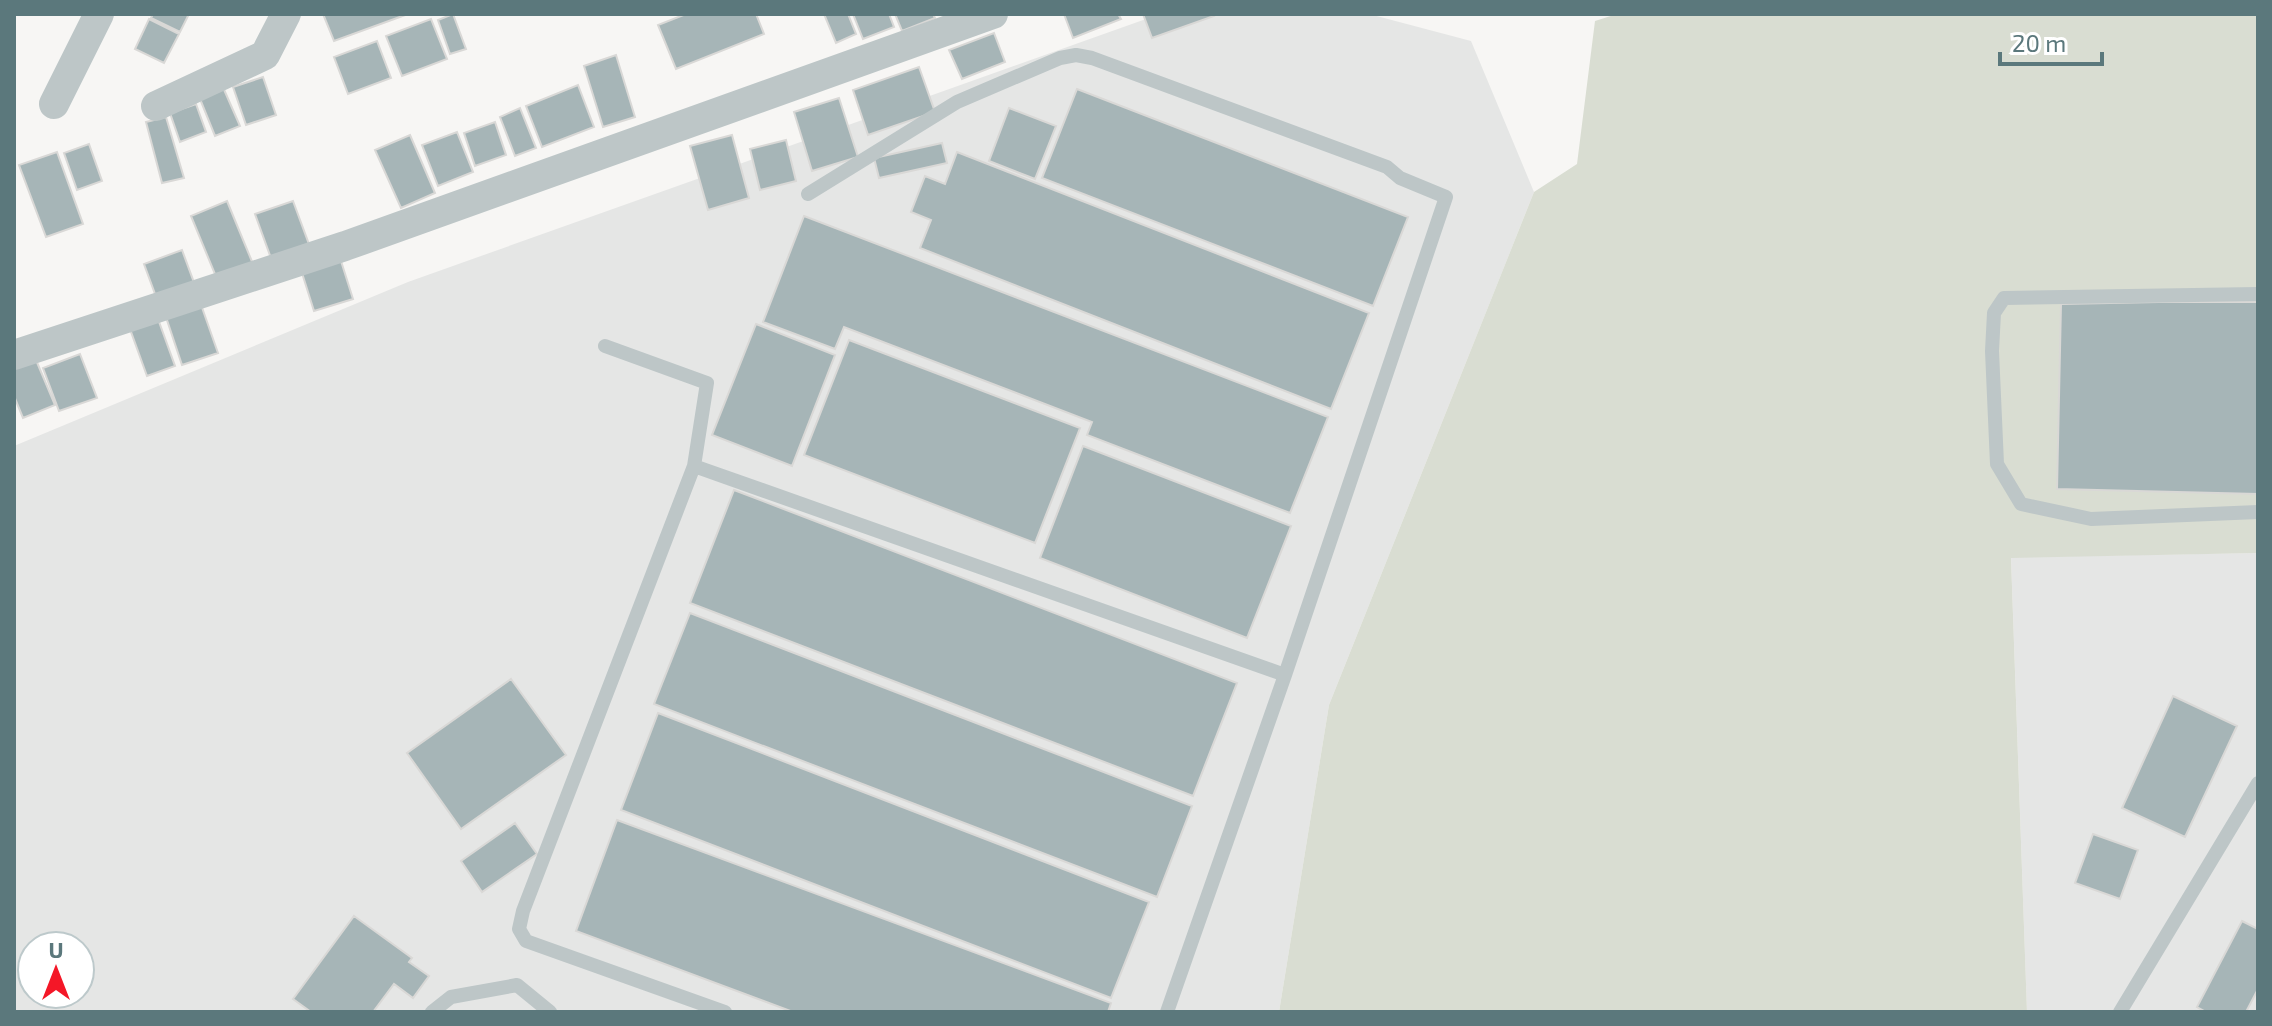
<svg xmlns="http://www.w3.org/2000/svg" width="2272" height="1026" font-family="'Exo 2',sans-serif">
  <rect width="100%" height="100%" fill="#f7f6f4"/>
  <!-- built -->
  <path fill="#e5e6e5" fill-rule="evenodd" d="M1160 14H1369L1471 41 1534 192 1329 705 1279 1012H14V446L408 282ZM32 946H80V994H32Z
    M2258 553V1012H2027L2011 557Z"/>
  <!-- green -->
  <path fill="#d9ddd2" d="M1617 14H2258V553L2011 558 2027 1012H1279L1329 705 1534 192 1577 164 1595 21Z"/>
  <!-- building -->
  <path fill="#a6b5b7" stroke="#d9d8d6" stroke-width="2" d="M153 14H189L180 32 151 18Z
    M323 14H408L334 41Z
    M453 14 466 49 450 54 438 20Z
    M686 14H756L764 34 676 69 658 25Z
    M824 14H848L856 34 836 43Z
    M853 14H889L894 27 863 39Z
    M895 14H933L935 18 902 31Z
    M1064 14H1118L1121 19 1073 38Z
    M1143 14H1213L1214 16 1152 38Z
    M149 19 179 34 164 63 135 49Z
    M431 19 447 59 402 76 386 36Z
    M994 33 1005 62 962 79 949 50Z
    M377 41 391 78 348 94 334 57Z
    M616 55 635 117 603 127 584 66Z
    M919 67 935 112 868 135 853 90Z
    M263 77 276 115 246 125 233 87Z
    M222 85 240 126 215 136 198 94Z
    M578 85 594 127 542 147 526 106Z
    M1077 89 1408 217 1373 306 1042 178Z
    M839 98 858 157 812 171 794 112Z
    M196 104 206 132 180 142 170 113Z
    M520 108 536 148 515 156 500 117Z
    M1009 108 1056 126 1035 179 989 161Z
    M166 117 184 178 162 183 146 122Z
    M495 122 506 155 475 166 464 133Z
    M457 132 473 172 438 186 422 145Z
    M410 135 435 193 401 208 375 150Z
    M732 135 749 198 708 210 690 146Z
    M786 140 796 181 760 190 750 149Z
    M942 143 947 163 879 178 874 158Z
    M89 144 102 181 77 190 64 153Z
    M57 152 83 224 46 237 19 165Z
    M957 152 1369 313 1331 409 920 248 931 220 911 212 925 176 945 184Z
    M227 201 253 264 217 279 191 216Z
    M293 201 310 247 272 261 255 214Z
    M804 216 1328 417 1290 513 1087 435 1092 422 844 327 835 349 763 322Z
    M182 250 196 288 158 302 144 264Z
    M341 261 353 299 314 311 302 273Z
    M199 299 218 353 182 365 164 311Z
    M2159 302H2258V494L2057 489 2061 304Z
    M158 319 175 366 147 376 130 329Z
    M756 324 835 355 792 466 712 435Z
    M849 340 1080 428 1035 543 804 455Z
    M80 354 97 398 59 411 43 368Z
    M36 360 55 405 23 418 14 396V369Z
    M1083 446 1291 526 1247 638 1040 558Z
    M734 490 1237 683 1193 796 690 603Z
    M690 613 1192 806 1157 897 654 704Z
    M511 679 566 755 461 829 407 753Z
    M2173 696 2237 726 2185 837 2122 808Z
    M658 713 1149 902 1111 998 621 810Z
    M617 820 1111 1003 1108 1012H793L576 931Z
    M515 823 537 854 482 892 461 861Z
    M2093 834 2138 850 2120 899 2075 883Z
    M354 916 412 958 409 962 429 976 413 998 394 984 373 1012H311L293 999Z
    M2242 921 2258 929V989L2246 1012H2206L2197 1007Z"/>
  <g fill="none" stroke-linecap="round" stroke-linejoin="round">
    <!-- service -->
    <path stroke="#bdc6c7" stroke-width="14" d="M808 194 957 102 1060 58 1076 55 1092 58 1387 167 1400 178 1446 197 1285 675 1167 1012
      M2258 294 2004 298 1994 313 1992 351 1997 464 2021 504 2091 519 2258 512
      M605 346 707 383 694 466 523 911 519 929 526 941 725 1012
      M694 466 1285 675
      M432 1012 451 997 517 985 550 1012
      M2120 1012 2258 783"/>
    <!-- minor -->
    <path stroke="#bdc6c7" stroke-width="30" d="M54 104 99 14
      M156 106 265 55 286 14
      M14 355 345 246 993 14"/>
  </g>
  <!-- border -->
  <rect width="2272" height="1026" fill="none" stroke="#5b787c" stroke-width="32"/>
  <!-- north arrow -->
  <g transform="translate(56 970)"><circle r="38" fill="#ffffff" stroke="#bdc9cb" stroke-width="2"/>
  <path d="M0-6L14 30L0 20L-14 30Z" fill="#f41727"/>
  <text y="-12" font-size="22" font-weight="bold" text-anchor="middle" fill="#5b787c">U</text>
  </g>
  <!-- scale -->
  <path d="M2000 52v12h102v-12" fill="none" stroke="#5b787c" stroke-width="4"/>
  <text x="2012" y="52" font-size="24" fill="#5b787c" stroke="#ffffff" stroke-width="6" paint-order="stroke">20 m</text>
</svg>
